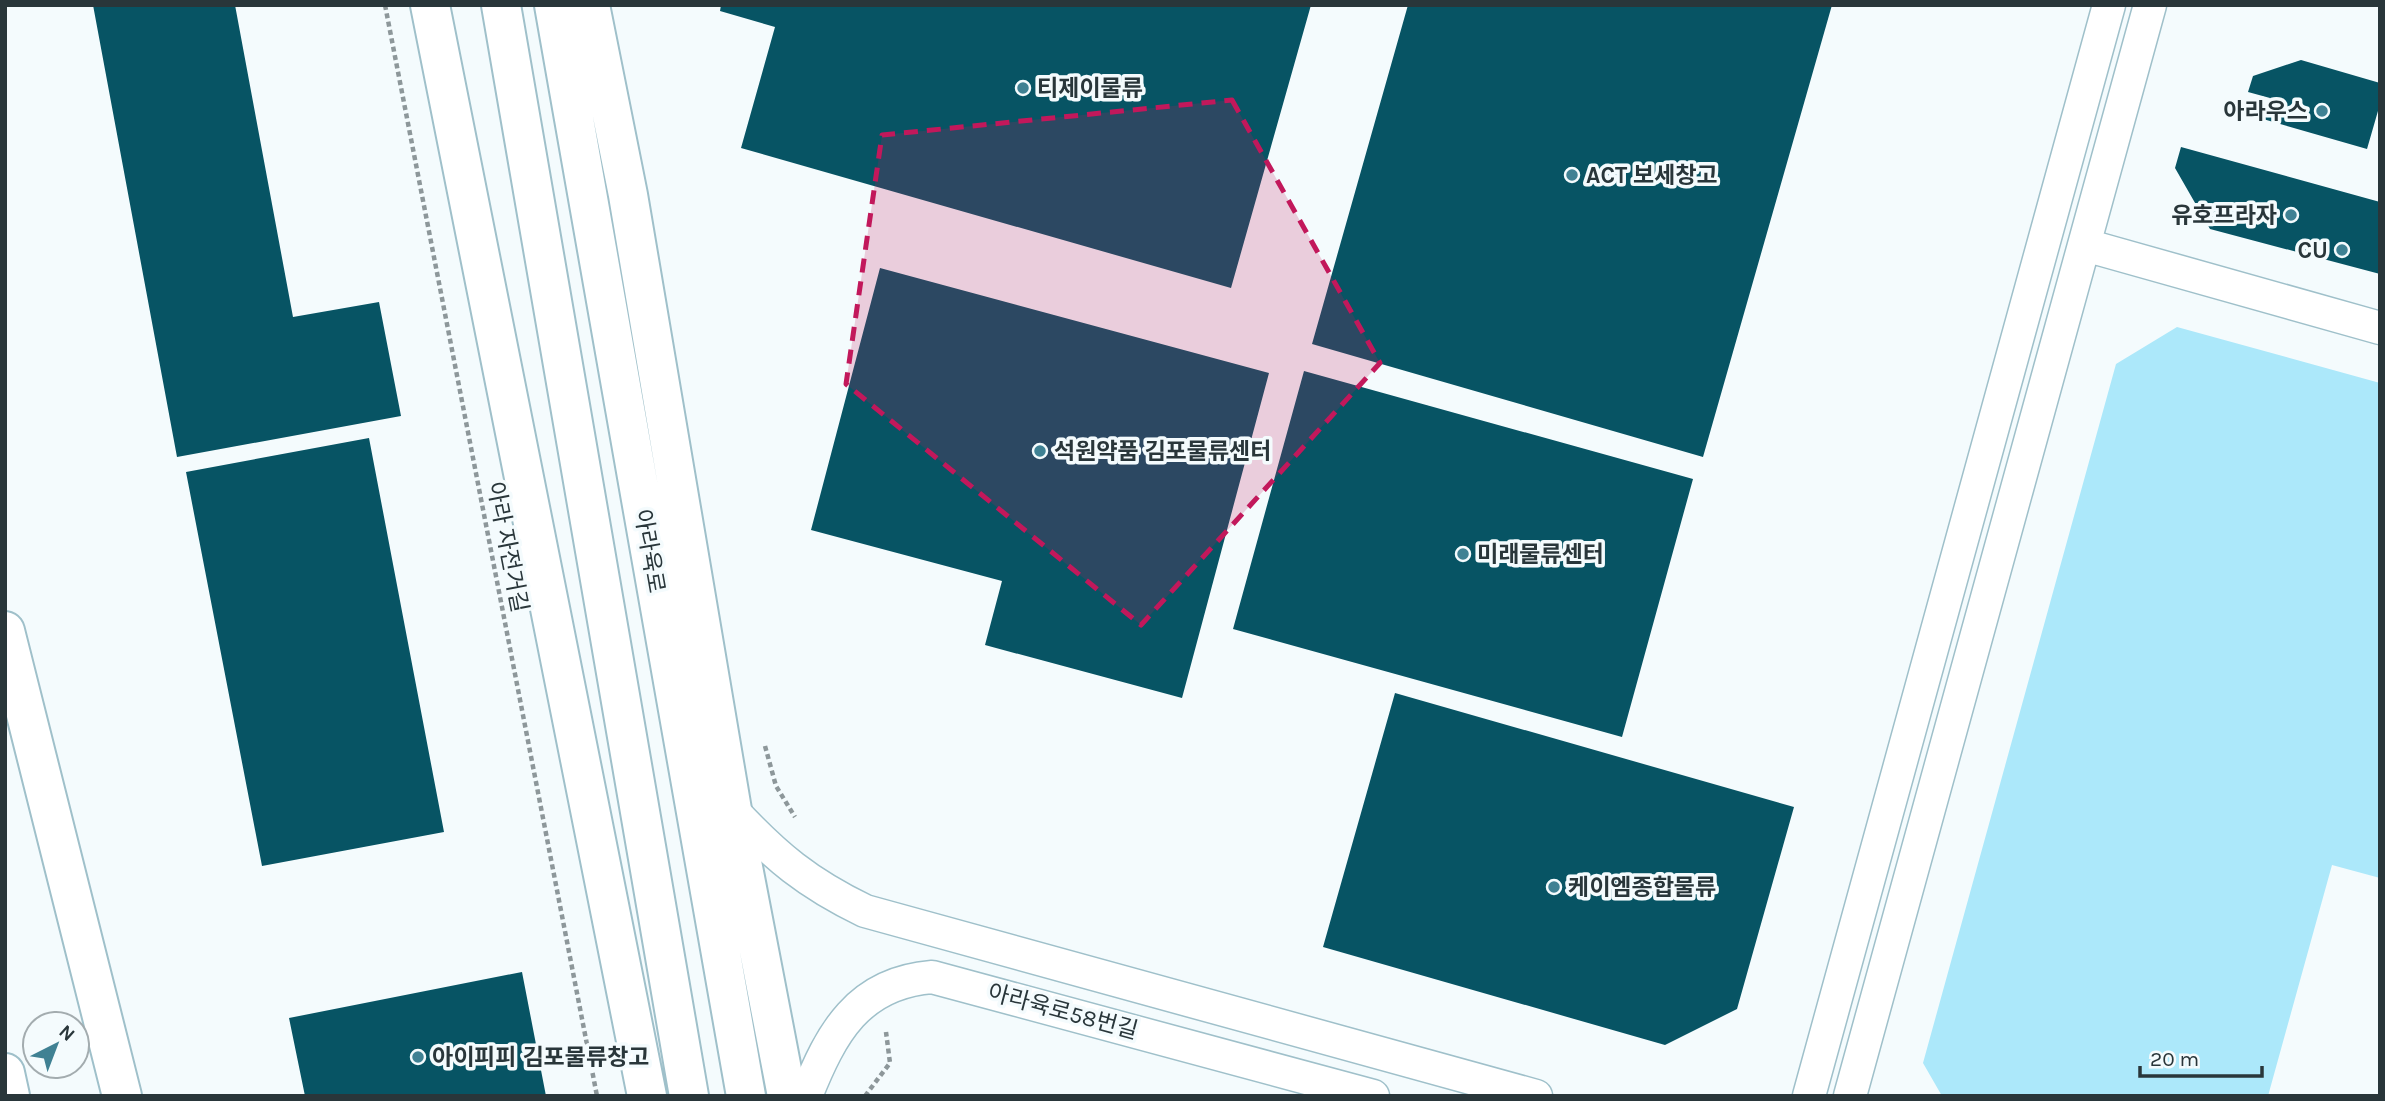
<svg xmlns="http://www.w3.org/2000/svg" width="2385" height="1101" font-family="Karla,'Noto Sans KR',sans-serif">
  <rect width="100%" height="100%" fill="#f4fbfd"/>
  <!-- green -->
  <path fill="#ace8fa" d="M2177 327 2380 383V878L2332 865 2268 1096H1942L1923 1063 2116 364Z"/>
  <!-- building -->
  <path fill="#075464" d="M93 5H235L293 317 379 302 401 416 177 457Z
    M721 5H1311L1231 288 741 148 775 27 720 11Z
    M1408 5H1832L1703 457 1312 344Z
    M2301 60 2380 83V104L2367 149 2263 119 2270 98 2248 92 2253 76Z
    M2181 147 2380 202V274L2210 229 2175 168Z
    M880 268 1269 373 1182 698 985 645 1002 581 811 530Z
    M1304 371 1693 479 1622 737 1233 629Z
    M369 438 444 832 262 866 186 472Z
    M1395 693 1794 807 1737 1009 1665 1045 1323 947Z
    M522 972 546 1096H305L289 1018Z"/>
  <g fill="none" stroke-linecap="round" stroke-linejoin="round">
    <!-- minor casing -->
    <g stroke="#9fc0ca" stroke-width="35">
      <path id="minor" d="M2085 245 2380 328
        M732 810C776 857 807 883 865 911L1536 1096
        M806 1096C831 1033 858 983 932 977L1373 1096
        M1809 1096 2109 5
        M1850 1096 2150 5"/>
    </g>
    <!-- tertiary casing -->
    <g stroke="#9fc0ca" stroke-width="42">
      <path id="tertiary" d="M430 5 647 1096
        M501 5 689 1096
        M554 5 746 1096
        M590 5 628 195 732 810 787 1096"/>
    </g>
    <!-- primary casing -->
    <g stroke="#9fc0ca" stroke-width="42">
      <path id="primary" d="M5 631 122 1096
        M5 1073 10 1096"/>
    </g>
    <!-- path -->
    <path stroke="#8d979a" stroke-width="4.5" stroke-dasharray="5 3.5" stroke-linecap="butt" d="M385 5 597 1096
      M765 746 776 786 795 817
      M865 1096 890 1063 886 1032"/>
    <!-- minor -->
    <use href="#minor" stroke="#fff" stroke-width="32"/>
    <!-- tertiary -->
    <use href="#tertiary" stroke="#fff" stroke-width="38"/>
    <!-- primary -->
    <use href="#primary" stroke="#fff" stroke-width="38"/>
  </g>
  <!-- marked area -->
  <path fill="#c2185b" fill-opacity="0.2" stroke="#c2185b" stroke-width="5" stroke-dasharray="14 9" stroke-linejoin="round" d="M1232 100 1380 363 1141 625 846 384 882 135Z"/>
  <!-- markers -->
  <g fill="#3f8193" stroke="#f4fbfd" stroke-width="2.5">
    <circle cx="1023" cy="88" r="7"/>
    <circle cx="2322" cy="111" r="7"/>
    <circle cx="1572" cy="175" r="7"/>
    <circle cx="2291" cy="215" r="7"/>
    <circle cx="2342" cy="250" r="7"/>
    <circle cx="1040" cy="451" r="7"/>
    <circle cx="1463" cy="554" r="7"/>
    <circle cx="1554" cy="887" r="7"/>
    <circle cx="418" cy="1057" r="7"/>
  </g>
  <g text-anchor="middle" stroke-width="7" stroke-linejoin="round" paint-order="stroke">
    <!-- poi labels -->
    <g font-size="23" font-weight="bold" fill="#29363a" stroke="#f4fbfd" text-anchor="start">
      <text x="1037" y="96">티제이물류</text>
      <text x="2308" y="119" text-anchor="end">아라우스</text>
      <text x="1586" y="183">ACT 보세창고</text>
      <text x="2277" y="223" text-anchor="end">유호프라자</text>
      <text x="2328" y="258" text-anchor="end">CU</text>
      <text x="1054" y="459">석원약품 김포물류센터</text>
      <text x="1477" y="562">미래물류센터</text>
      <text x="1568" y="895">케이엠종합물류</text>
      <text x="432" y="1065">아이피피 김포물류창고</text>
    </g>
    <!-- street labels -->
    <g font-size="23" fill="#29363a" stroke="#f4fbfd">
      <text transform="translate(508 547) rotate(79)" y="8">아라 자전거길</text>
      <text transform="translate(650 551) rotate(80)" y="8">아라육로</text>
      <text transform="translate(1063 1011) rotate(15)" y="8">아라육로58번길</text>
    </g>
  </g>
  <!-- border -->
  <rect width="2385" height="1101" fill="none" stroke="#29363a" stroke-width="14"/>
  <!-- north arrow -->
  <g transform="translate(56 1045) rotate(42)"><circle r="33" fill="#f4fbfd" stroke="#a3acaf" stroke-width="2"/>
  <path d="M0-5L12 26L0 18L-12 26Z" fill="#3f8193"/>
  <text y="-10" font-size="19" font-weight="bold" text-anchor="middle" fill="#29363a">N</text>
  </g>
  <!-- scale -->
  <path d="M2140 1066v10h122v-10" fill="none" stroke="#29363a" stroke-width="3.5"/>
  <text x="2150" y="1066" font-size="21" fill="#29363a" stroke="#f4fbfd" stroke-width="5" paint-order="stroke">20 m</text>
</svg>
